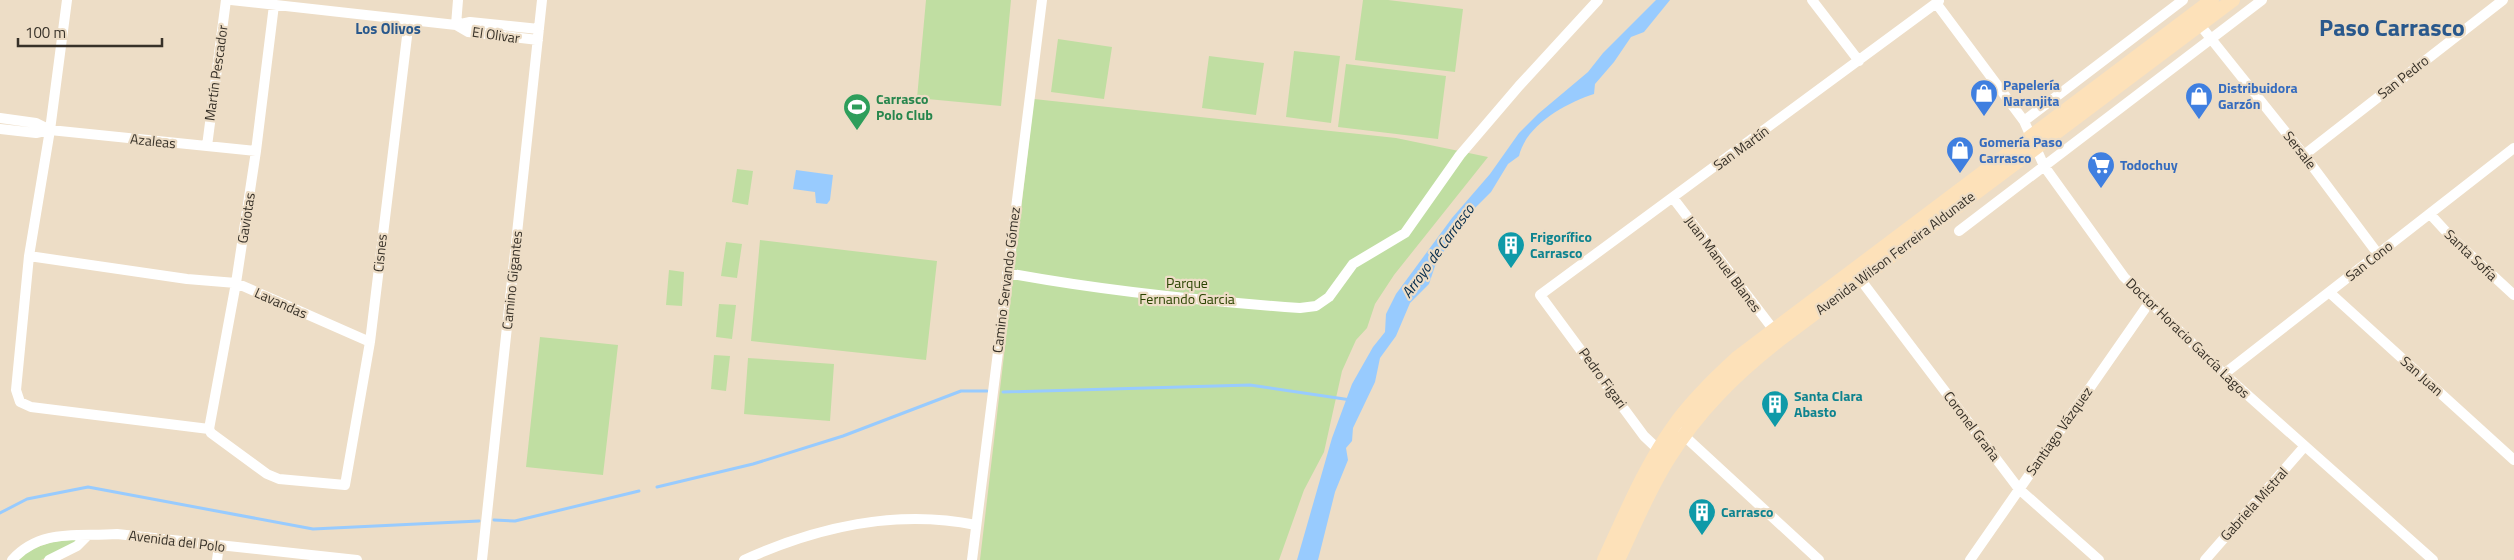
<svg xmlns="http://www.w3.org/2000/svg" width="2514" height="560" font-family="'Titillium Web',sans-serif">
  <rect width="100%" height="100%" fill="#edddc6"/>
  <!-- green -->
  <path fill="#c0dea2" d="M926 0H1011L1001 106 917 98Z
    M1363 0H1388L1463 9 1455 72 1355 60Z
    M1058 39 1112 47 1104 99 1051 92Z
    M1294 51 1340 56 1331 123 1286 117Z
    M1209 56 1264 63 1256 115 1202 108Z
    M1346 64 1446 76 1438 139 1338 127Z
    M1034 99 1396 138 1488 157 1394 275 1375 304 1367 328 1356 340 1342 371 1324 452 1304 490 1279 560H980Z
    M737 169 753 171 748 205 732 202Z
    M760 240 937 261 926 360 751 341Z
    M726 242 742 244 737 278 721 276Z
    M669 270 684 272 682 306 666 305Z
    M719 304 736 305 732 339 716 337Z
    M540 337 618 345 603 475 526 467Z
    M714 355 730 356 726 391 711 389Z
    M748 358 834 364 830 421 744 414Z
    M76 538 77 541 41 560H17C35 545 53 541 76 538Z"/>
  <!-- water -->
  <path fill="#98cbfe" d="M1656 0H1670L1644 32 1631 37 1614 62 1595 84 1594 94C1566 103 1526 125 1519 156L1508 164 1491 192 1470 213 1465 224 1453 236 1435 266 1429 284 1410 303 1396 336 1380 358 1375 382 1353 428 1352 441 1346 448 1348 460 1335 492 1318 560H1297L1332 438 1352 384 1373 347 1385 332 1386 314 1396 294 1452 218 1490 174 1519 133 1538 114 1588 72 1603 53Z
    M796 170 833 175 830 200 827 204 816 203 815 192 793 189Z"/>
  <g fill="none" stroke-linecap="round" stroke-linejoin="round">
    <!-- stream -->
    <path stroke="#98cbfe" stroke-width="3" d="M1003 392 1250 385 1351 400
      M657 487 753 464 843 436 961 391H987
      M0 513 27 499 88 487 313 529 479 521
      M494 520 515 521 639 491"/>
    <!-- minor -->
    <path stroke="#fff" stroke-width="10" d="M67 0 50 130 29 256 16 390 20 402 31 407 209 429
      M231 0 456 25 470 22 539 29
      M1812 0 1859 61
      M1936 3 2024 121 2044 166 2124 277 2224 374 2433 560
      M456 25 468 32 538 40
      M456 25 458 0
      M2200 25 2304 155 2378 254
      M0 118 36 123 50 130
      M2024 121 2183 0
      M0 129 36 133 50 130 256 151
      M207 146 226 0
      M2304 155 2503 0
      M1673 198 1773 329
      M2430 214 2451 237 2514 295
      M1959 231 2262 0
      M29 256 187 279 236 283 370 342
      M1007 273C1104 291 1202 301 1300 308L1316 306 1329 297 1353 264 1405 233 1460 155 1519 86 1598 0
      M1860 279 2019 489 2099 560
      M2329 292 2514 460
      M2224 374 2514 148
      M209 429 211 433 267 474 279 479 345 485 370 342 409 20
      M209 429 236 283 256 151 274 5
      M1680 432 1819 560
      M1662 453 1644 436 1540 295 1939 1
      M12 560C41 528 78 537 117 534L357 560
      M49 560 77 546 86 537
      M217 560 219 546
      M482 560 542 0
      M744 560C816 527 897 509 976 525
      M972 560 1042 0
      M1970 560 2149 303
      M2205 560 2304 447"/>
    <!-- major -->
    <path stroke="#fde1b9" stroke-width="14" d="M1604 560C1625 515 1644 468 1673 427 1691 401 1715 378 1738 357L2212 0
      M1618 560C1634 526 1649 489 1669 458 1698 411 1735 375 1778 341L2233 0"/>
  </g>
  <!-- icons -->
  <defs>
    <g id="shop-pin" transform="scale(1.4375)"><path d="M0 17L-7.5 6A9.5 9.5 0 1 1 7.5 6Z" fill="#3f7fe0" stroke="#edddc6"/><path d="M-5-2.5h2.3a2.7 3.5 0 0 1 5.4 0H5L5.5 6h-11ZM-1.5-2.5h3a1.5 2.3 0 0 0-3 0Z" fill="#fff"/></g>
    <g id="stadium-pin" transform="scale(1.4375)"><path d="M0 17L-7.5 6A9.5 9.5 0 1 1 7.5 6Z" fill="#2e9e5b" stroke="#edddc6"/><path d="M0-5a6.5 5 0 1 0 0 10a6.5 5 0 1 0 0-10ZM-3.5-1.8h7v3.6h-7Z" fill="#fff"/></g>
    <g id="supermarket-pin" transform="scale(1.4375)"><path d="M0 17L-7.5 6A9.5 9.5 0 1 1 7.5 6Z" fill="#3f7fe0" stroke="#edddc6"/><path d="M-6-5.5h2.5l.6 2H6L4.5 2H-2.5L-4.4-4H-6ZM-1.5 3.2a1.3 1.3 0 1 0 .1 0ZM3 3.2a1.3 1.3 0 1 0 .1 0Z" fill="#fff"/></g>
    <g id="building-pin" transform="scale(1.4375)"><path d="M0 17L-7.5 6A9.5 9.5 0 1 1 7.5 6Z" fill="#0f9aa8" stroke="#edddc6"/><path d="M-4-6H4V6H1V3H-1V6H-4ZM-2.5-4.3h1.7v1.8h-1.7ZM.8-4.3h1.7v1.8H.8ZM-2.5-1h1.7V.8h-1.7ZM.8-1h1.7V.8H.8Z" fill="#fff"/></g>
  </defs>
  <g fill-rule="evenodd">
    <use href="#shop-pin" x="1984" y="93"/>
    <use href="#shop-pin" x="2199" y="96"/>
    <use href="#stadium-pin" x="857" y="107"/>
    <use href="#shop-pin" x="1960" y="150"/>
    <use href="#supermarket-pin" x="2101" y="165"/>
    <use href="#building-pin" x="1511" y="245"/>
    <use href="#building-pin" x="1775" y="404"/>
    <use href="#building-pin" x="1702" y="512"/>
  </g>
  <g text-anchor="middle" stroke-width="4.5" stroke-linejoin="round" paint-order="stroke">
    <!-- street labels -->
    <g font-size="14" fill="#373128" stroke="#edddc6">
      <text transform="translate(496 35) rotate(8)" y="5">El Olivar</text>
      <text transform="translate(216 73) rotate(-82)" y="5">Martín Pescador</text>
      <text transform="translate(2403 77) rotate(-38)" y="5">San Pedro</text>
      <text transform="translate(153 141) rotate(6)" y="5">Azaleas</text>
      <text transform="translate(1741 148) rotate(-36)" y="5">San Martín</text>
      <text transform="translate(2300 150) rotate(52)" y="5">Sersale</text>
      <text transform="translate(246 218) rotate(-81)" y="5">Gaviotas</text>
      <text transform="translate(380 253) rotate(-84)" y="5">Cisnes</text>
      <text transform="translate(1895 253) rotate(-37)" y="5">Avenida Wilson Ferreira Aldunate</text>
      <text transform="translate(2471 255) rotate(44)" y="5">Santa Sofía</text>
      <text transform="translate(2369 261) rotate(-38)" y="5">San Cono</text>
      <text transform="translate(1723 264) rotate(53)" y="5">Juan Manuel Blanes</text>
      <text transform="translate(512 280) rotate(-84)" y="5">Camino Gigantes</text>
      <text transform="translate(1006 280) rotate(-83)" y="5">Camino Servando Gómez</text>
      <text transform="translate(281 303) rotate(24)" y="5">Lavandas</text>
      <text transform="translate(2188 338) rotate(44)" y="5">Doctor Horacio García Lagos</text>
      <text transform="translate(2422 376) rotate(42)" y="5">San Juan</text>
      <text transform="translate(1603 378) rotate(54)" y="5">Pedro Figari</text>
      <text transform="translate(1972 426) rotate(53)" y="5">Coronel Graña</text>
      <text transform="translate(2059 431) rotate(-55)" y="5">Santiago Vázquez</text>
      <text transform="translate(2254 504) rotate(-48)" y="5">Gabriela Mistral</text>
      <text transform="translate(177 541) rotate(7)" y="5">Avenida del Polo</text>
    </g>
    <!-- shop labels -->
    <g font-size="14" font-weight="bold" fill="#366cbe" stroke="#edddc6" text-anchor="start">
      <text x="2003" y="90">Papelería<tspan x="2003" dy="16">Naranjita</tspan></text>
      <text x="2218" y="93">Distribuidora<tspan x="2218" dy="16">Garzón</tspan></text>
      <text x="1979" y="147">Gomería Paso<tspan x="1979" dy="16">Carrasco</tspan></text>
      <text x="2120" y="170">Todochuy</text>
    </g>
    <!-- leisure labels -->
    <g font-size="14" font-weight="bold" fill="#27864d" stroke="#edddc6" text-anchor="start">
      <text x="876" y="104">Carrasco<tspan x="876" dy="16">Polo Club</tspan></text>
    </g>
    <!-- culture labels -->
    <g font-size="14" font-weight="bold" fill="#0d838f" stroke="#edddc6" text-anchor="start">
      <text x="1530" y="242">Frigorífico<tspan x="1530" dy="16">Carrasco</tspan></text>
      <text x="1794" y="401">Santa Clara<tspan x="1794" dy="16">Abasto</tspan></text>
      <text x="1721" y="517">Carrasco</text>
    </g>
    <!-- park labels -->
    <g font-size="14" fill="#2a4300" stroke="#edddc6">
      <text x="1187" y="288">Parque<tspan x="1187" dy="16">Fernando Garcia</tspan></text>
    </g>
    <!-- neighbourhood labels -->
    <g font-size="15" font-weight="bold" fill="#29588c" stroke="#edddc6">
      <text x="388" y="34">Los Olivos</text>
    </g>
    <!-- water labels -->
    <g font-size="15" font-style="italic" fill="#062d4d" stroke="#edddc6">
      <text transform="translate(1438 251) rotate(-54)" y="5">Arroyo de Carrasco</text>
    </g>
    <!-- town labels -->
    <g font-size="24" font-weight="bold" fill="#29588c" stroke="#edddc6">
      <text x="2392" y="36">Paso Carrasco</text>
    </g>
  </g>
  <!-- scale -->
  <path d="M18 38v8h144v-8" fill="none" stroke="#373128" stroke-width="2.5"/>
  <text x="25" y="38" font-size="15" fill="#373128" stroke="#edddc6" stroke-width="4" paint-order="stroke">100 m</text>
</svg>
